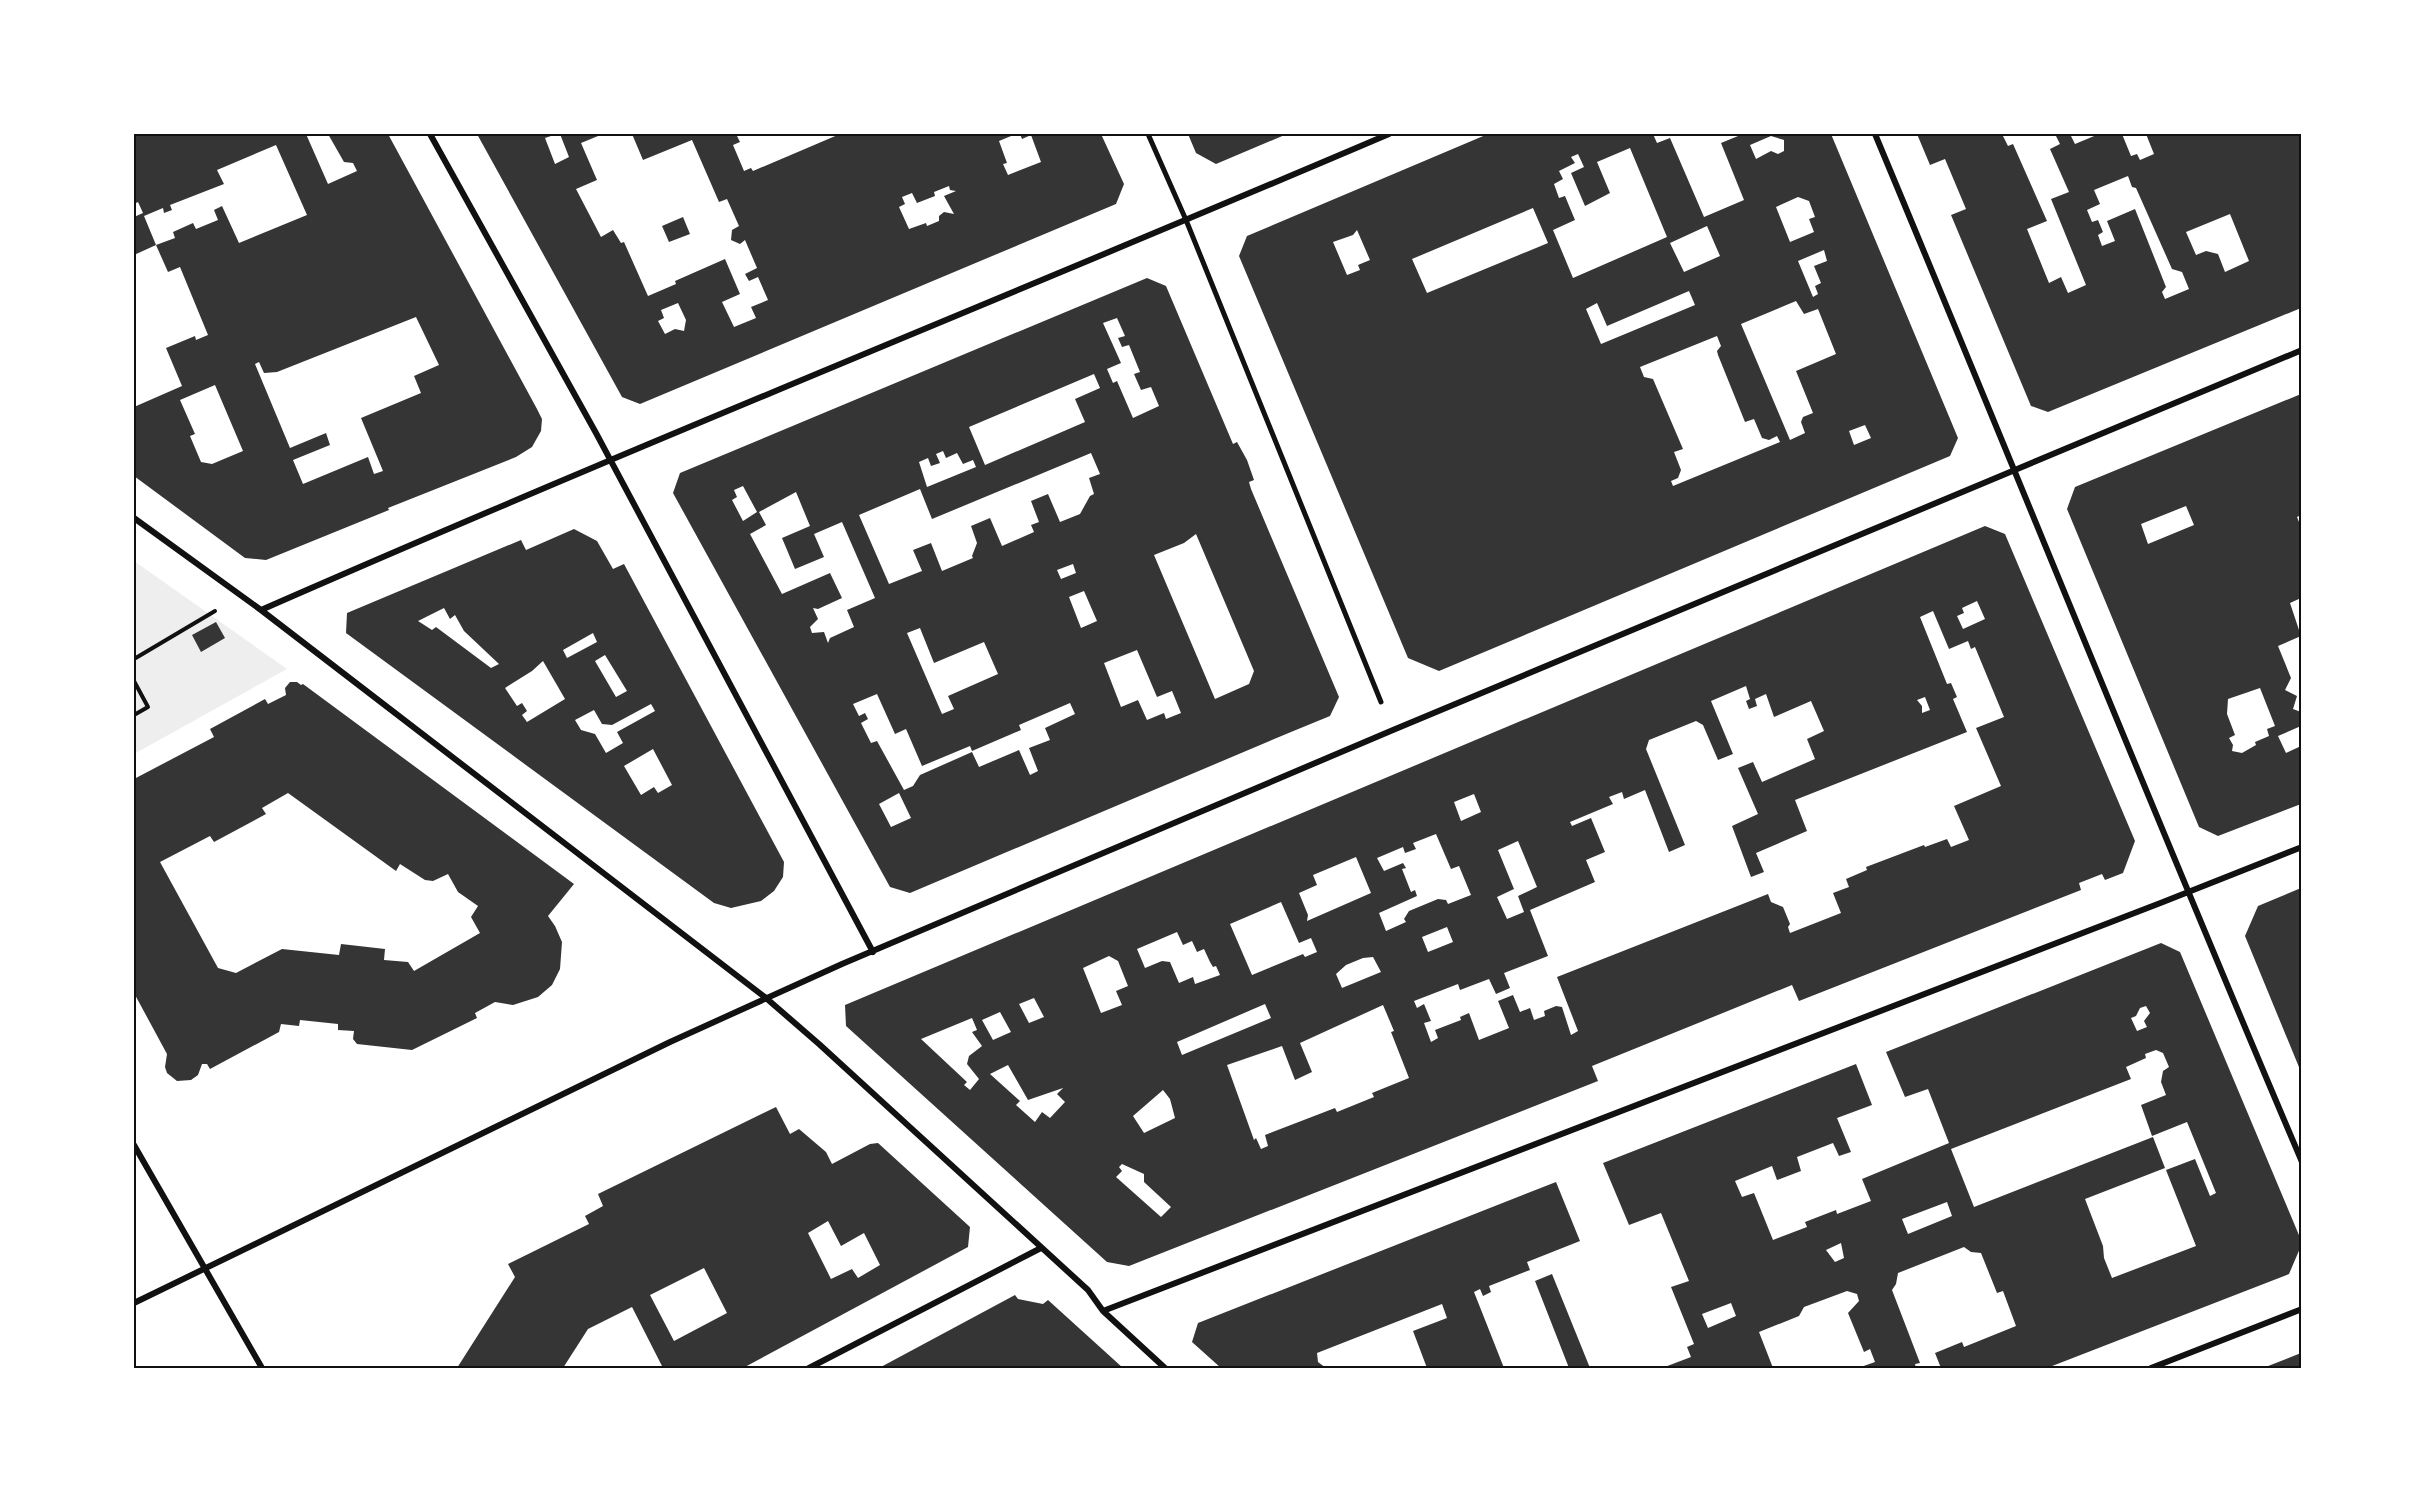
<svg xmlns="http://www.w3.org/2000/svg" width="2435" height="1502" font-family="Mulish,sans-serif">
  <rect width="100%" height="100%" fill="#fff"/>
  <!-- green -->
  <path fill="#eee" d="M134 561 287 669 134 754Z"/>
  <!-- building -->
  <path fill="#353535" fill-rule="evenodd" d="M134 134 293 135 306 134 328 184 357 171 353 163 344 162 328 134H388L537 409 542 419 541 431 532 447 516 457 388 508 389 510 266 560 245 558 134 476V407L182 386 166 348 195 336 196 340 208 335 180 267 168 272 156 245 134 255V217L143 213 138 202 134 204ZM276 145 307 215 239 243 222 206 214 210 218 220 196 229 193 223 173 232 175 238 156 245 144 216 163 208 164 213 172 210 170 205 224 184 217 170ZM416 317 439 365 414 376 421 393 361 418 383 471 374 474 368 457 303 484 293 460 330 445 326 433 290 448 255 364 259 362 264 373 277 372ZM215 385 243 451 212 464 201 462 190 436 195 434 180 400Z
    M477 134H557L545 138 555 164 569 157 560 134H603L581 143 597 180 576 189 601 237 613 230 621 243 624 242 648 296 676 284 675 281 725 259 740 294 722 302 734 327 756 318 751 307 768 300 758 277 749 281 745 274 757 268 745 240 740 244 731 240 732 230 739 226 727 199 719 202 692 140 643 160 632 134H736L740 142 733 145 744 171 751 168 753 171 840 134H1016L999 141 1007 163 1003 164 1008 175 1041 162 1031 135 1022 139 1020 134H1101L1124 184 1116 204 640 404 622 397ZM949 186 950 190 956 191 944 196 954 214 944 212 939 216V221L927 226 926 223 909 229 899 207 905 204 902 197 912 193 917 203 935 196 934 192ZM678 303 686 320 684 331 675 329 665 334 658 321 664 318 661 310Z
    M1188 134H1287L1216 164 1196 153Z
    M1488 134H1653L1657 143 1670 138 1704 217 1744 200 1721 143 1743 134H1831L1958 438 1950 456 1439 671 1408 658 1239 256 1247 236ZM1771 136 1784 140V151L1778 154 1771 151 1756 159 1750 145ZM1630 148 1667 237 1573 278 1553 230 1575 220 1565 196 1559 198 1554 184 1563 179 1559 171 1575 163 1571 157 1578 154 1584 167 1571 173 1585 206 1610 193 1597 162ZM1798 197 1809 201 1815 217 1809 219 1814 232 1790 242 1776 207ZM1533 208 1548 243 1427 293 1412 259ZM1707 226 1720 256 1684 272 1670 243ZM1357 230 1370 260 1358 265 1360 270 1347 275 1333 242 1353 235ZM1824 250 1827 261 1814 266 1821 283 1815 286 1818 294 1813 297 1798 261ZM1689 291 1695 305 1601 344 1586 309 1597 303 1607 326ZM1796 301 1804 314 1818 309 1836 354 1796 371 1813 413 1803 417 1801 422 1805 433 1790 440 1741 324ZM1717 336 1721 346 1717 351 1718 355 1745 422 1754 419 1762 438 1769 440 1777 436 1780 442 1673 486 1671 481 1678 478 1681 470 1674 452 1683 449 1653 379 1644 377 1640 367ZM1865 425 1871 438 1854 445 1849 431Z
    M1917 134H2002L2008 146 2013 144 2047 221 2027 229 2049 283 2061 277 2068 293 2086 285 2051 199 2069 192 2050 149 2060 144 2055 134H2070L2075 144 2099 134H2122L2131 156 2137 154 2140 160 2154 154 2146 134H2301V308L2048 412 2031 406 1951 215 1966 209 1945 159 1930 165ZM2128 176 2132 187 2136 188 2172 269 2182 272 2189 289 2165 299 2162 292 2166 287 2135 209 2107 221 2115 241 2102 246 2098 235 2103 232 2098 220 2092 222 2087 210 2100 204 2094 190ZM2230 214 2249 261 2225 272 2218 254 2206 251 2196 255 2186 232Z
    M683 217 690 234 669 242 662 226Z
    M1147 278 1166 286 1233 444 1237 442 1247 460 1254 480 1249 482 1251 489 1339 697 1330 716 1291 732 910 893 890 887 673 493 680 473ZM1117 318 1125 336 1118 338 1122 347 1129 345 1140 372 1134 374 1141 390 1151 387 1159 406 1133 418 1117 381 1113 383 1107 369 1121 363 1103 323ZM1094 374 1100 388 1075 399 1085 422 985 465 969 427ZM943 451 946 458 957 453 963 464 973 460 976 467 927 487 919 462 928 458 931 466 940 463 936 454ZM1091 453 1100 474 1089 478 1094 494 1090 496 1080 514 1060 522 1048 494 1031 501 1039 522 1031 525 1034 532 1002 546 990 518 971 526 977 543 972 556 973 558 942 571 931 543 913 550 922 571 889 584 859 515 920 489 932 519ZM743 486 757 512 743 521 732 500 737 497 734 490ZM796 492 810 526 782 538 795 569 824 557 814 534 842 522 875 598 847 610 854 627 830 638 828 643 824 632 812 633 810 627 818 619 813 608 818 609 842 598 830 573 782 594 750 534 766 525 759 512ZM1196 534 1254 671 1249 684 1215 699 1154 555 1184 543ZM1073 564 1076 573 1061 579 1057 570ZM1084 591 1097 621 1081 628 1069 597ZM920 628 934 663 984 642 998 674 948 696 954 709 942 714 907 633ZM1137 650 1157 697 1172 691 1181 713 1166 719 1164 713 1147 720 1138 700 1121 707 1104 663ZM877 694 895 734 906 729 922 766 970 746 972 751 1021 730 1019 725 1070 703 1075 714 1045 728 1050 740 1029 748 1038 771 1030 775 1019 750 979 767 972 752 920 775 913 786 904 790 877 741 871 743 861 723 868 719 865 713 859 716 853 704ZM899 793 911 818 891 827 879 804Z
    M2301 394V515L2297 517 2301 527V598L2290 603 2301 636 2278 646 2291 678 2285 690 2297 696 2293 709 2301 712V726L2278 736 2286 753 2301 746V804L2218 836 2199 827 2067 509 2075 487ZM2186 506 2194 525 2148 544 2141 524ZM2260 688 2275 726 2267 729 2269 736 2255 742 2256 745 2242 753 2232 751 2233 745 2229 738 2235 735 2227 714 2228 699Z
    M1985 526 2005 534 2135 841 2123 873 2105 880 2102 874 2079 883 2081 890 1799 1001 1792 985 1592 1066 1598 1081 1129 1266 1107 1262 846 1026 845 1005ZM1977 601 1985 619 1963 629 1957 616 1964 613 1962 608ZM1933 611 1949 649 1968 641 1971 649 1975 647 2004 717 1976 728 2001 786 1954 806 1969 840 1951 847 1947 839 1925 847 1924 845 1866 867 1867 870 1846 879 1849 887 1833 893 1841 913 1790 933 1788 927 1790 924 1783 907 1771 902 1768 894 1557 977 1578 1031 1571 1035 1562 1007 1556 1006 1544 1011 1545 1016 1534 1020 1530 1008 1520 1012 1513 995 1498 1001 1509 1028 1479 1040 1469 1013 1460 1017 1461 1020 1435 1030 1438 1038 1431 1042 1424 1023 1431 1021 1424 1004 1417 1008 1414 1001 1458 984 1460 990 1489 979 1496 994 1510 988 1504 973 1548 956 1530 910 1595 882 1586 860 1605 852 1591 818 1572 826 1570 822 1613 804 1609 797 1622 792 1624 799 1645 790 1669 852 1685 845 1646 749 1649 740 1696 721 1703 725 1718 760 1733 754 1711 701 1746 686 1750 699 1746 701 1749 709 1757 706 1755 699 1766 694 1774 717 1811 701 1824 731 1807 739 1815 759 1762 782 1753 762 1738 768 1758 814 1732 826 1751 877 1764 872 1756 853 1807 831 1795 800 1967 732 1953 699 1957 697 1951 683 1947 684 1920 617ZM1925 697 1930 710 1922 713V706L1917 700ZM1474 794 1481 812 1461 821 1454 802ZM1436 834 1451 869 1459 866 1471 895 1448 904 1446 900 1438 899 1409 911 1404 919 1406 922 1386 931 1379 913 1417 896 1415 890 1411 892 1402 869 1406 868 1403 863 1384 871 1377 858 1403 847 1405 853 1416 849 1413 843ZM1518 841 1537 887 1518 896 1524 912 1507 919 1497 897 1514 889 1498 850ZM1356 857 1371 893 1307 921 1308 915 1299 893 1317 885 1313 875ZM1281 902 1299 943 1311 938 1317 952 1305 957 1303 954 1252 975 1230 924ZM1447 927 1453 942 1428 952 1422 937ZM1177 932 1183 945 1192 941 1197 952 1204 949 1210 962 1213 967 1216 966 1220 975 1195 984 1193 977 1179 983 1170 962 1162 961 1145 968 1137 949ZM1109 956 1118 961 1128 986 1116 991 1122 1005 1101 1013 1083 968ZM1373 957 1381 972 1342 988 1336 974 1346 965 1363 958ZM1034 998 1044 1017 1029 1023 1019 1004ZM1265 1004 1271 1018 1182 1055 1177 1042ZM1383 1005 1394 1031 1391 1032 1409 1078 1372 1093 1374 1097 1337 1112 1335 1108 1265 1135 1268 1146 1261 1149 1256 1138 1254 1140 1227 1065 1282 1046 1295 1080 1312 1072 1300 1043ZM1000 1012 1011 1032 993 1040 982 1020ZM972 1018 977 1030 972 1032 982 1046 969 1056 967 1064 979 1079 970 1090 964 1085 967 1082 921 1039ZM1008 1065 1028 1100 1063 1088 1057 1094 1065 1102 1050 1118 1042 1112 1035 1122 1016 1105 1020 1101 990 1074ZM1163 1090 1170 1099 1175 1118 1144 1133 1133 1116ZM1122 1164 1144 1174V1182L1171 1207 1161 1217 1116 1177 1122 1171 1119 1167Z
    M574 529 597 541 613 569 624 564 784 862 783 877 774 891 761 901 731 908 714 903 346 633 347 613 521 540 526 550ZM444 608 450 619 455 615 464 631 499 664 491 668 436 627 432 630 418 621ZM593 633 597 642 567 658 563 650ZM605 655 627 691 616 697 595 661ZM543 661 565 699 527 722 522 715 527 711 522 703 517 706 505 688 532 671ZM651 704 655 711 617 732 623 743 606 753 595 734 581 730 575 720 594 710 602 724 612 725ZM653 749 672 785 658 793 654 787 641 795 624 766Z
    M216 622 225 638 201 652 192 635Z
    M290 682H297L301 685 303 684 574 884 548 916 555 926 562 942 560 969 552 985 538 997 513 1005 495 1002 475 1013 477 1018 412 1050 357 1044 353 1039 354 1031 338 1030V1024L300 1020 299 1026 281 1024 279 1032 210 1069 207 1064H202L198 1075 191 1080 177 1081 167 1073 165 1067 167 1054 134 993V779L214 737 210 729 265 699 268 704 286 695 285 688ZM288 793 396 871 400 864 425 880 433 881 448 874 458 892 478 906 471 917 480 933 414 971 408 962 384 960 385 949 341 944 339 955 282 949 236 973 218 968 160 862 210 836 214 842 266 814 262 808Z
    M2301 888V1072L2245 936 2258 906Z
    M2161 943 2180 952 2301 1240V1246L2289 1274 2047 1368H1941L1935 1353 1962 1342 1964 1347 2016 1326 2003 1291 1997 1293 1981 1253 1971 1252 1964 1247 1898 1273 1896 1284 1892 1290 1920 1363 1915 1364 1916 1368H1858L1875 1362 1870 1349 1864 1352 1848 1313 1859 1301 1857 1294 1847 1291 1804 1307 1799 1316 1759 1332 1773 1368H1662L1691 1357 1687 1347 1694 1344 1671 1287 1689 1281 1661 1213 1629 1225 1603 1163 1856 1064 1872 1105 1837 1118 1851 1152 1839 1156 1833 1143 1797 1157 1801 1171 1777 1180 1772 1166 1735 1181 1742 1197 1754 1193 1773 1240 1807 1227 1805 1222 1836 1210 1837 1214 1871 1201 1862 1179 1949 1143 1928 1089 1905 1097 1886 1052ZM2146 1006 2150 1013 2144 1021 2147 1027 2137 1031 2131 1018 2136 1016 2140 1008ZM2156 1050 2163 1053 2169 1067 2163 1071 2161 1082 2166 1095 2141 1105 2152 1136 2187 1122 2216 1193 2210 1196 2195 1159 2166 1170 2196 1246 2112 1278 2104 1258 2103 1246 2085 1199 2165 1168 2153 1137 1974 1207 1951 1149 2131 1079 2126 1067 2146 1058 2145 1054ZM1947 1202 1952 1216 1908 1234 1902 1219ZM1841 1243 1844 1258 1835 1262 1826 1250ZM1731 1303 1736 1316 1708 1328 1702 1314Z
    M776 1107 790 1134 799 1129 826 1152 832 1164 870 1144 878 1143 970 1227 968 1247 743 1368H663L632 1307 588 1329 563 1368H457L515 1277 508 1264 589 1224 585 1216 603 1206 598 1194ZM828 1221 841 1246 864 1233 880 1265 858 1278 852 1269 831 1279 808 1233ZM704 1268 727 1313 674 1341 650 1295Z
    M1556 1182 1580 1241 1527 1262 1530 1270 1489 1286 1491 1292 1483 1296 1480 1289 1474 1292 1504 1368H1427L1413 1331 1447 1318 1442 1304 1317 1353 1318 1362 1326 1368H1221L1192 1342 1198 1323Z
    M1552 1274 1590 1368H1569L1535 1281Z
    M1015 1295 1018 1299 1043 1304 1048 1300 1123 1368H879Z
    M2301 1353V1368H2263Z"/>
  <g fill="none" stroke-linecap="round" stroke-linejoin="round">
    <!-- path -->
    <path stroke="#111" stroke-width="4" d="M134 659 215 611
      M134 681 148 707 134 715"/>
    <!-- pedestrian -->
    <path stroke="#111" stroke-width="5" d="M1148 134 1186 220 1381 702"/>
    <!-- minor -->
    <path stroke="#111" stroke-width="6" d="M430 134 596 433 873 952
      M1875 134C2018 476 2156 820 2302 1162
      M134 518 261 610 766 998 819 1044 1088 1290 1103 1311 1165 1368
      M261 610C635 446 1014 294 1389 134
      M134 1145 262 1368
      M134 1303 670 1042 842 964 1393 730 2302 350
      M1103 1311 2163 902 2302 847
      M809 1368 1041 1248
      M2151 1368 2302 1309"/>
  </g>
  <!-- border -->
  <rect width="2435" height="1502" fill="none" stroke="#ffffff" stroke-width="270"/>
  <rect x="135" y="135" width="2165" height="1232" fill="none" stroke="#111" stroke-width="2"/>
</svg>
